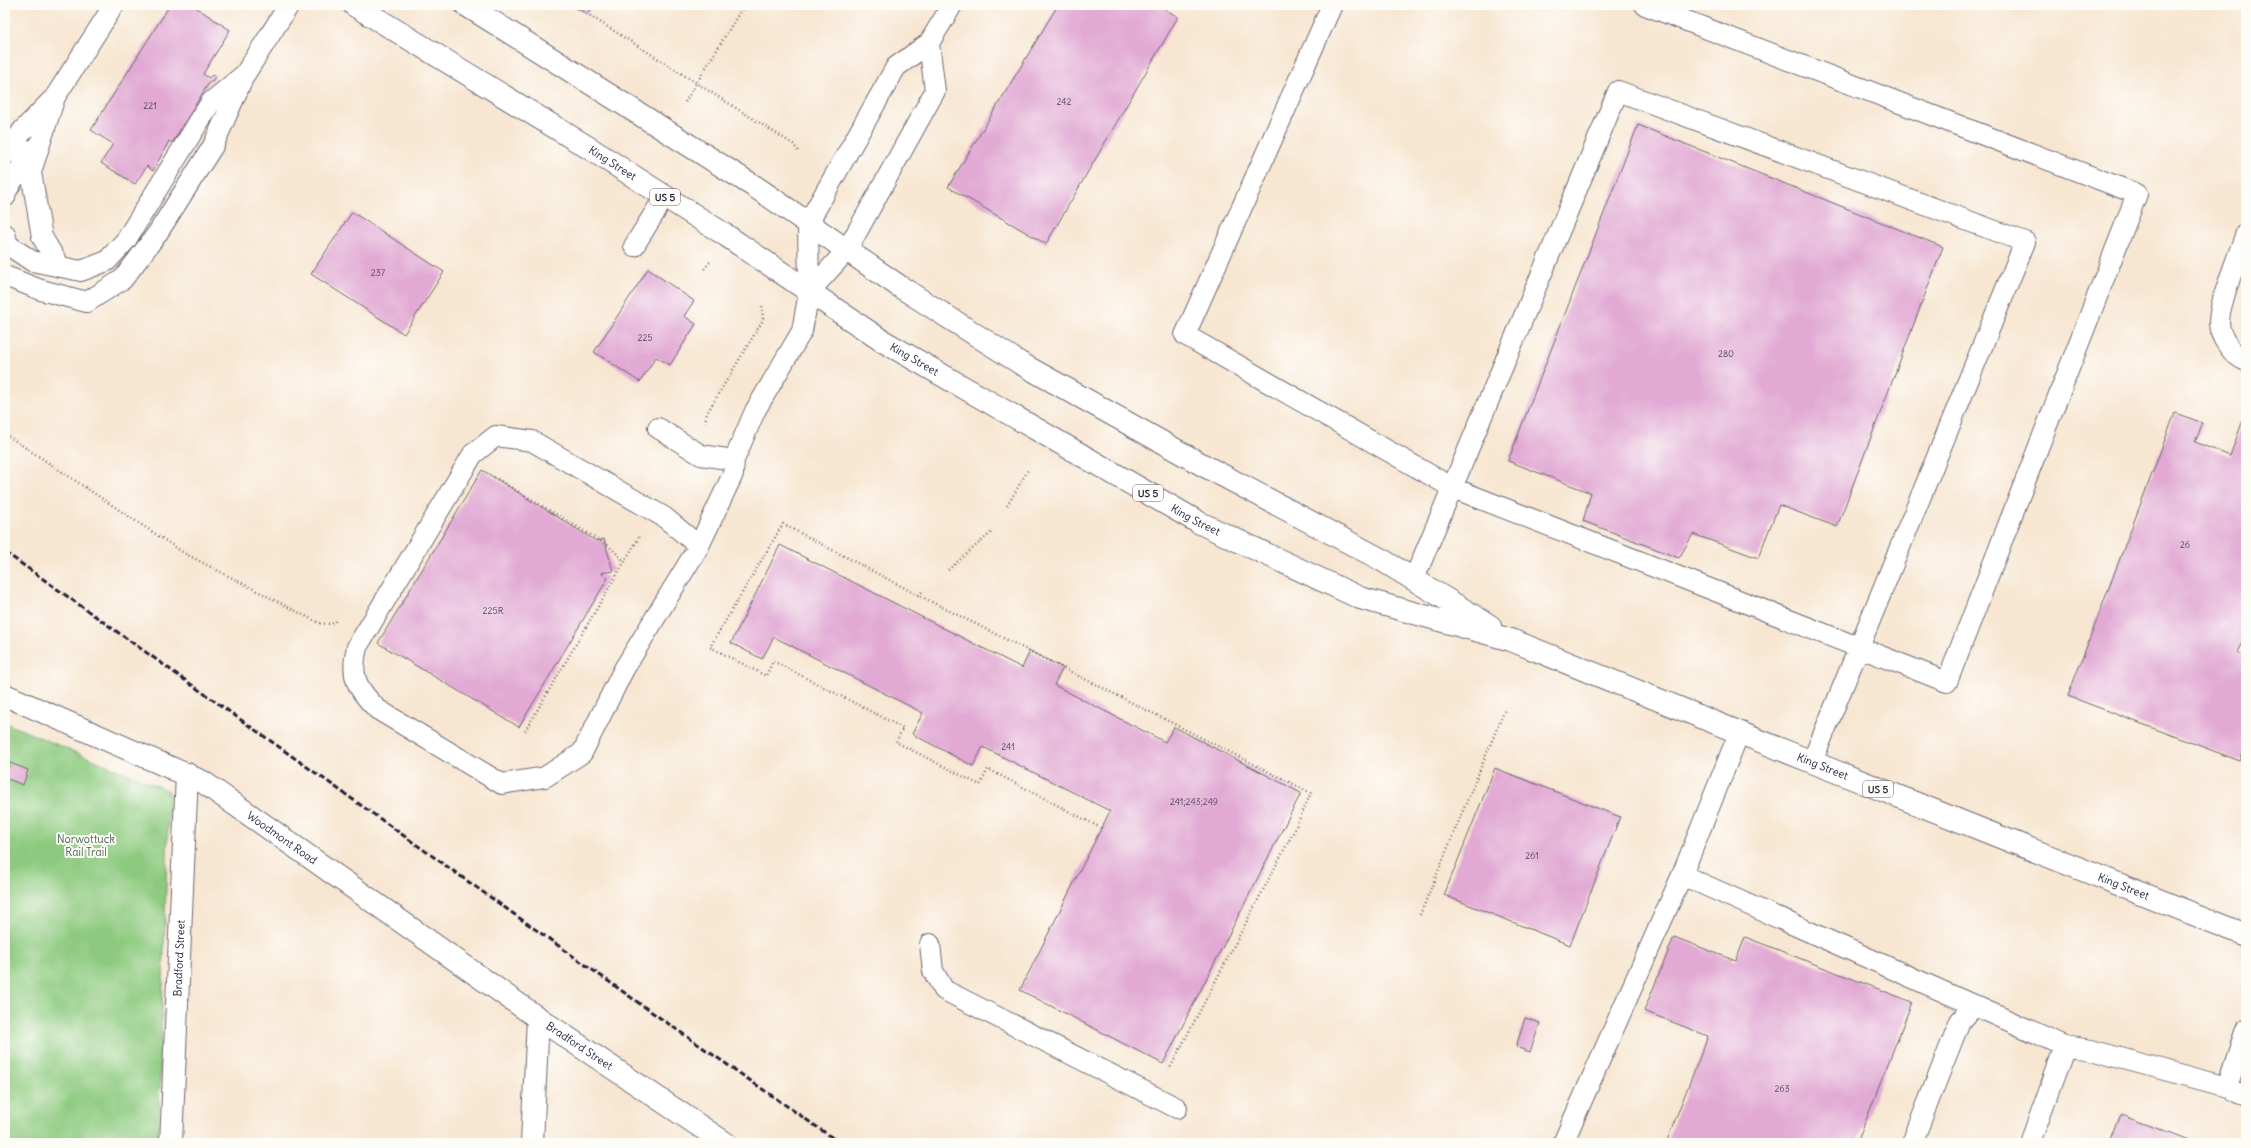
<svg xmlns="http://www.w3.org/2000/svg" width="2251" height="1148" font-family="Delius,sans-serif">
  <rect width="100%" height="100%" fill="#fdfcf7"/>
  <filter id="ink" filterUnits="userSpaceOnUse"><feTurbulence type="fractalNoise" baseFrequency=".025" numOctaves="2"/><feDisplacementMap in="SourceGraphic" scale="8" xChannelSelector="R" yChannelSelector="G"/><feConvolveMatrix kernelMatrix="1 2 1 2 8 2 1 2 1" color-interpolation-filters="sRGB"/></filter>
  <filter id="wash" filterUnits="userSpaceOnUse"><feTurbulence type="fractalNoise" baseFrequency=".012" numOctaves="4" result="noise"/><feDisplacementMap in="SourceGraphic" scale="16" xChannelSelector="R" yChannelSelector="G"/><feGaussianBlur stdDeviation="0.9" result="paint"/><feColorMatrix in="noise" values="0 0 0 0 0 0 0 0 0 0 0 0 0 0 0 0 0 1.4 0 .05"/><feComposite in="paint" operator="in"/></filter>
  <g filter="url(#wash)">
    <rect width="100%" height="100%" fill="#f7e6d1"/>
    <!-- green -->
    <path fill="#8dca7f" stroke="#58765d" d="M5 723 169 791 158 1143H5Z"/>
    <g id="blocks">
      <!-- building -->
      <path fill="#e1a9d4" d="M170 5H192L230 30 203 74 209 78 212 75 215 76 212 82 210 81 172 143 169 141 153 171 147 166 135 184 101 163 113 144 91 130Z
        M571 5H593L587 14Z
        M1058 5H1158L1178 17 1046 244 948 187Z
        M1638 125 1943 247 1837 527 1779 505 1758 558 1693 534 1679 558 1583 521 1591 493 1508 461Z
        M352 212 444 272 404 334 311 274Z
        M648 269 694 301 684 316 696 324 670 365 656 357 640 382 594 352Z
        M2175 413 2203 423 2195 442 2230 456 2243 420 2246 421V634L2238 653 2246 656V745L2240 761 2068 696Z
        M482 470 596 541 604 539 613 571 601 573 608 578 519 727 378 643Z
        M780 545 1022 668 1030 651 1063 668 1054 685 1165 742 1174 727 1301 793 1163 1064 1020 990 1110 811 983 747 973 766 912 734 923 713 774 637 762 659 731 643Z
        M10 763 28 770 23 785 5 778Z
        M1495 768 1620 817 1570 945 1444 895Z
        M1674 937 1736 961 1745 937 1912 1002 1857 1143H1666L1708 1036 1644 1011Z
        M1525 1018 1540 1023 1530 1052 1516 1047Z
        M2121 1114 2195 1143H2110Z"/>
    </g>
  </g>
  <g filter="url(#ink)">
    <use href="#blocks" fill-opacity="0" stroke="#6d6770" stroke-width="1"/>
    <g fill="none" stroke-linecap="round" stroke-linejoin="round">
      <!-- service casing -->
      <g stroke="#6d6770" stroke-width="22">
        <path id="service" d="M1332 5 1185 335 1453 488 1947 682 2137 194 1645 5
          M5 155 23 130 51 101
          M5 197 6 192 31 150
          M2246 233C2239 254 2219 302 2219 322 2219 337 2233 356 2246 361
          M5 234 8 245 32 261 81 271 107 261 126 240 211 102 245 74 289 5
          M634 246 665 196
          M60 267 42 237 31 172 55 97 114 5
          M5 276 41 290 87 302 123 279 157 234 213 146 243 78
          M809 292 847 250 935 91 929 43
          M658 428 701 455 734 460
          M699 546 664 517 532 441 496 436 473 454 357 647C350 676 356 688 377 709L502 784 545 777 582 753 624 669 699 546 733 474 734 460 755 411 802 331 809 292 808 223 896 67 929 43 952 5
          M1414 579 1618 91 2025 242 1812 762
          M1682 875 2065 1046
          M930 944 933 971 944 990 1177 1108
          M2227 1087 2246 1029
          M1563 1143 1682 875 1739 733
          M1912 1143 1960 1021 1974 1005
          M2030 1143 2065 1046 2091 1050 2227 1087 2246 1097"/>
      </g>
      <!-- minor casing -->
      <g stroke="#6d6770" stroke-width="24">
        <g id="minor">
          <path id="s1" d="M5 695 203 782 538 1018 725 1143"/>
          <path id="s2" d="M171 1143 187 774"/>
          <path d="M532 1143 538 1018"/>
        </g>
      </g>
      <!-- primary casing -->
      <g stroke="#6d6770" stroke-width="24">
        <g id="primary">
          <path id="s3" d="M354 5 589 148 727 236 881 340 1198 522 1360 598 1511 640 1812 762 2246 935"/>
          <path d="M466 5 757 188 899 286 1020 363 1201 464 1382 560 1490 626"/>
        </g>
      </g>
      <!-- path -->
      <path stroke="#6d6770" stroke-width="2.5" stroke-dasharray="1 3" stroke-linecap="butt" d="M573 5 793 144 798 151
        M685 102 744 5
        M704 269 710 262
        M705 423 707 413 763 320 762 306
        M5 434 184 553 319 623 331 624 336 621
        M494 477 609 546 624 561
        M1007 506 1028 470
        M948 570 993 531
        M918 595 923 591
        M525 731 639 537
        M1101 828 988 769 980 785 896 742 903 728 773 661 766 676 710 647 783 524 918 595 1311 793 1294 831 1169 1070
        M1420 915 1505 709"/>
      <!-- service -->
      <use href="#service" stroke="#fff" stroke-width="20"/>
      <!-- minor -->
      <use href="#minor" stroke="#fff" stroke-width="22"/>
      <!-- primary -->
      <use href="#primary" stroke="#fff" stroke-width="22"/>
      <!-- rail -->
      <path stroke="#22223b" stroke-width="3" stroke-dasharray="6 3" stroke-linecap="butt" d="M5 552 653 1013 840 1143"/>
    </g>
  </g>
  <g text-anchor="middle" stroke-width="4" stroke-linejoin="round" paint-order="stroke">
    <!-- number labels -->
    <g font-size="9" fill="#524461">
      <text x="1064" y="105">242</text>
      <text x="150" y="109">221</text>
      <text x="378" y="276">237</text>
      <text x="645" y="341">225</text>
      <text x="1726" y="357">280</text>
      <text x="2185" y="548">26</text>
      <text x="493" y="614">225R</text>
      <text x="1008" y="750">241</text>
      <text x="1194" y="805">241;243;249</text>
      <text x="1532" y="859">261</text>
      <text x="1782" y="1092">263</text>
    </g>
    <!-- shield labels -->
    <g fill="#fdfcf7" stroke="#646373" stroke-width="1">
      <rect x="650" y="189" width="30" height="16" rx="3"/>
      <rect x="1133" y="485" width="30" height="16" rx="3"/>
      <rect x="1863" y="781" width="30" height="16" rx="3"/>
    </g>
    <g font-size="10" font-weight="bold" fill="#22223b">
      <text x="665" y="201">US 5</text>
      <text x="1148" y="497">US 5</text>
      <text x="1878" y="793">US 5</text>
    </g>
    <!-- street labels -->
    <g font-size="11" fill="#22223b" stroke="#fdfcf7">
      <text dy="4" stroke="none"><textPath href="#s3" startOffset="303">King Street</textPath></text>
      <text dy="4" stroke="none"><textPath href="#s3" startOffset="663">King Street</textPath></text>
      <text dy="4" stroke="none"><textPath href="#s3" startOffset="987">King Street</textPath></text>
      <text dy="4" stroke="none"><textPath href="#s3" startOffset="1662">King Street</textPath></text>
      <text dy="4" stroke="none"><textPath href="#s1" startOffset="313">Woodmont Road</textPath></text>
      <text dy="4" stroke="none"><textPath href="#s3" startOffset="1986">King Street</textPath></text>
      <text dy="4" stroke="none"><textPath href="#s2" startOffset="185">Bradford Street</textPath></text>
      <text dy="4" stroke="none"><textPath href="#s1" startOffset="676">Bradford Street</textPath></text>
    </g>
    <!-- park labels -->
    <g font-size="11" fill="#475d53" stroke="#fdfcf7">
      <text x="86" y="843">Norwottuck<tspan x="86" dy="13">Rail Trail</tspan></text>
    </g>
  </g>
  <!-- margin -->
  <rect width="2251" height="1148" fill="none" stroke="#fdfcf7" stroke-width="20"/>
</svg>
